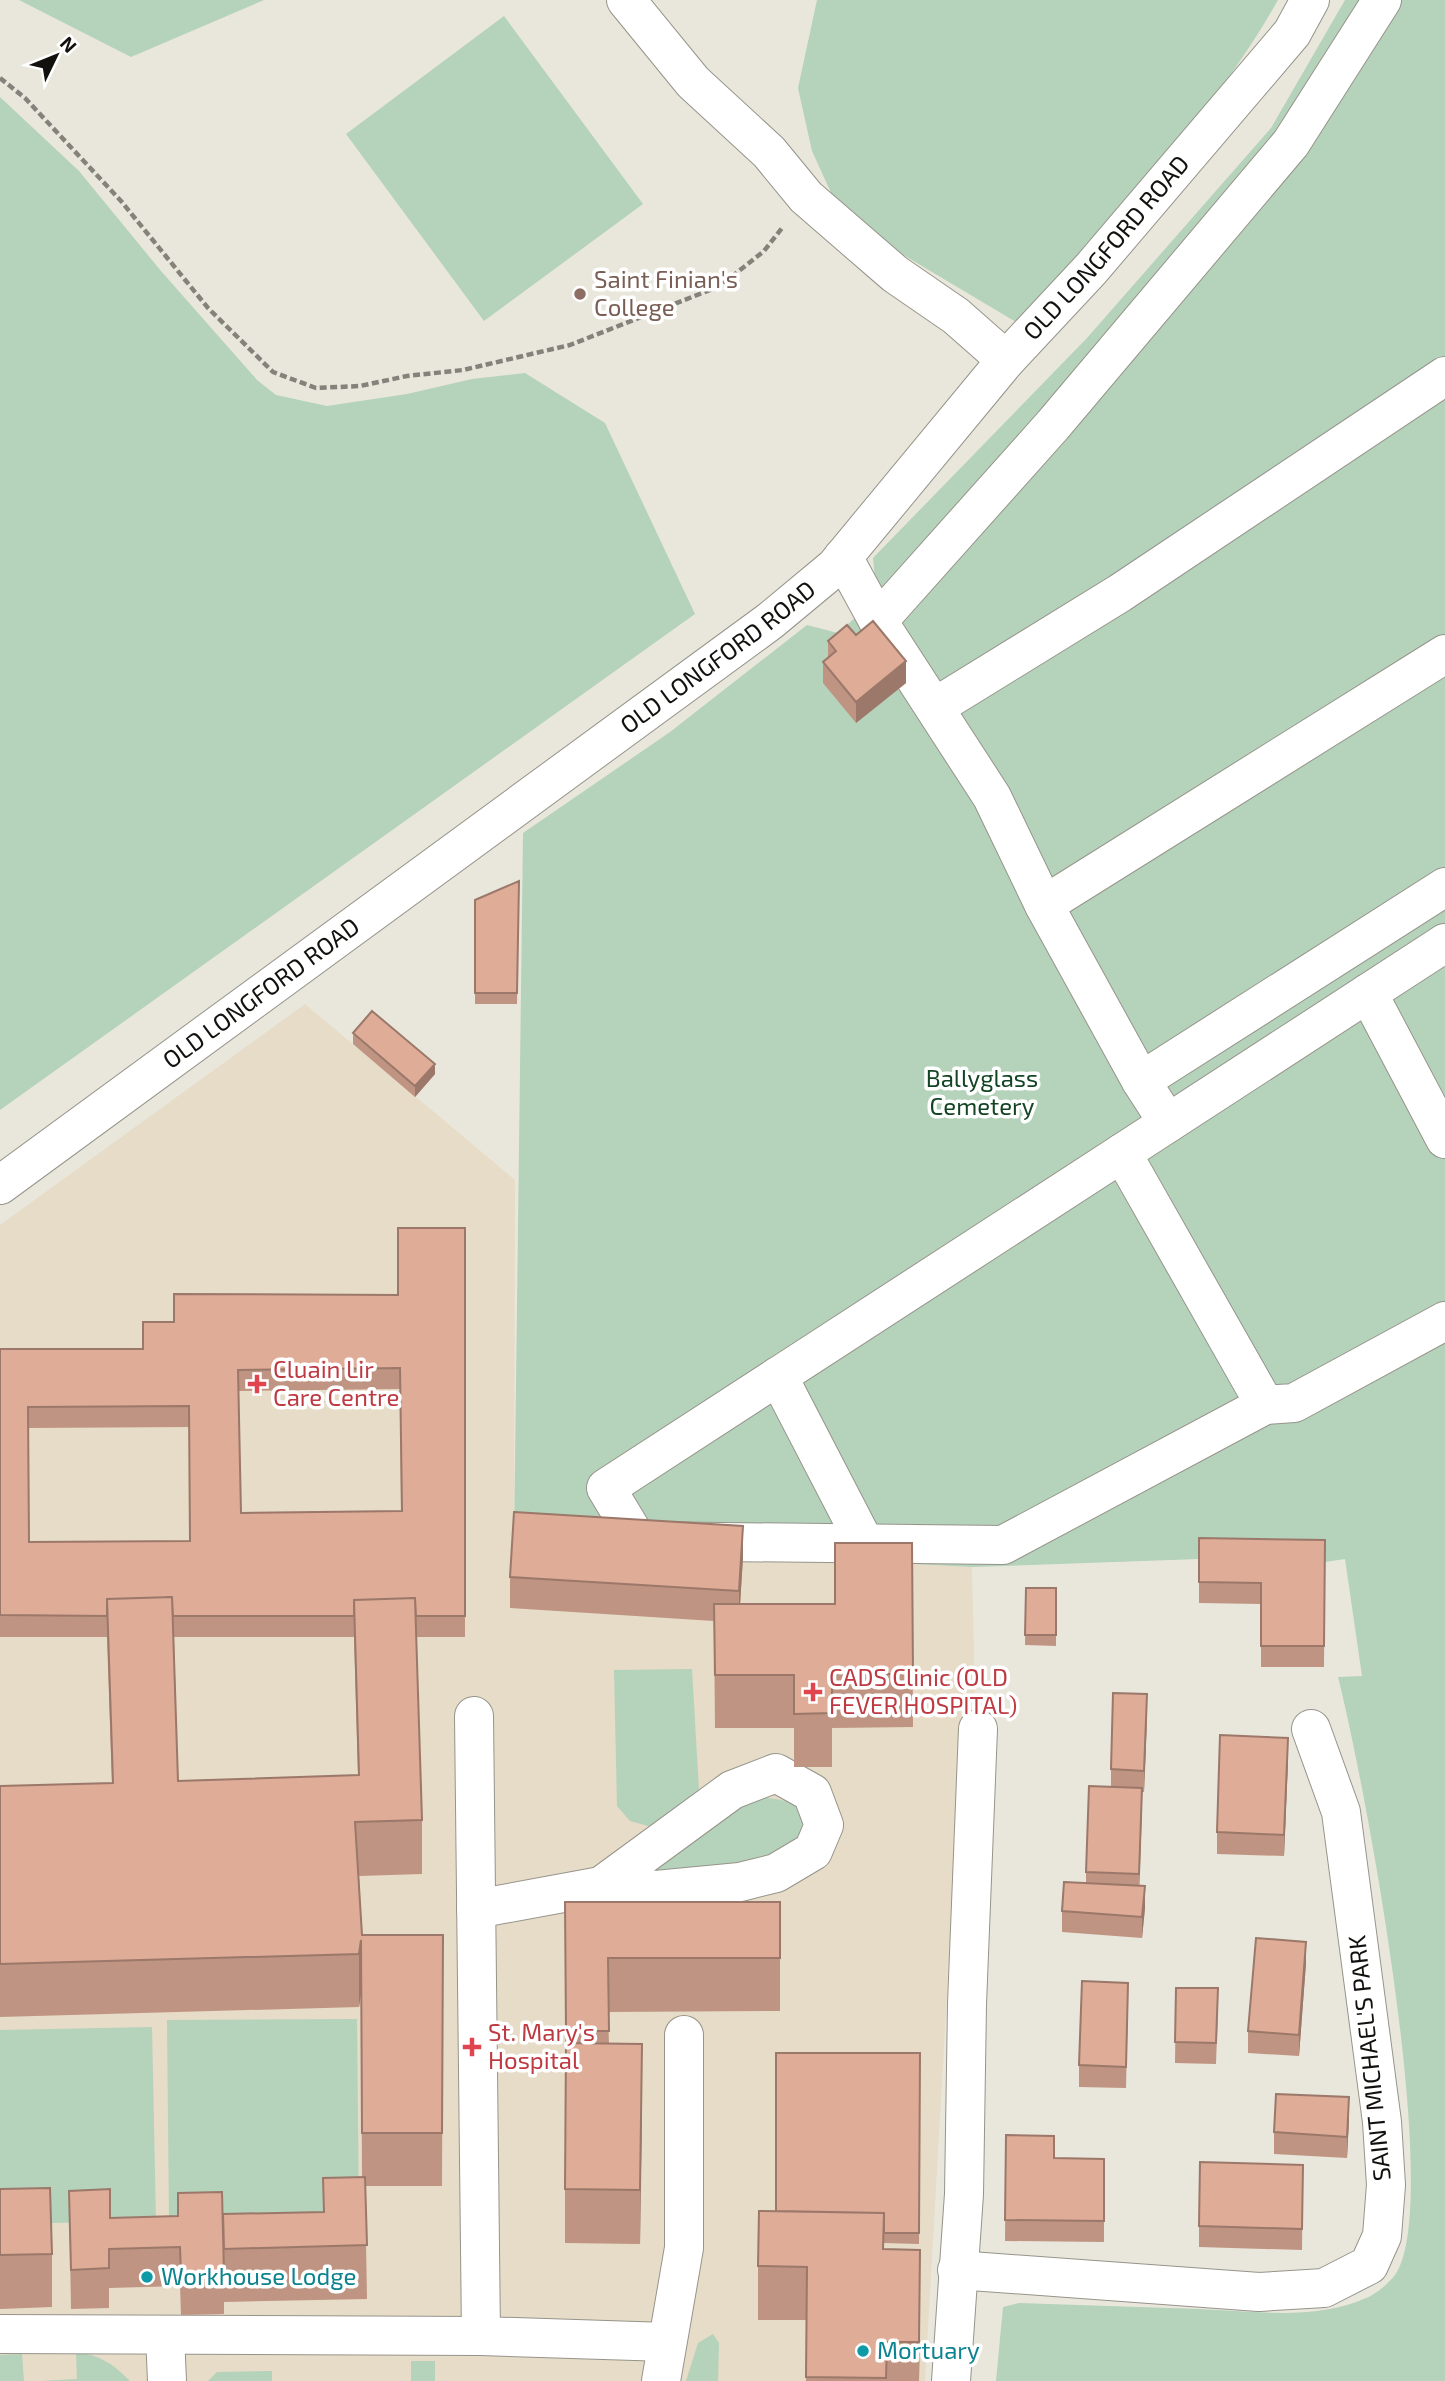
<svg xmlns="http://www.w3.org/2000/svg" width="1445" height="2381" font-family="'Exo 2',sans-serif">
  <rect width="100%" height="100%" fill="#e9e7dc"/>
  <!-- medical -->
  <path fill="#e6dcc7" d="M305 1004 515 1180 514 1542 972 1567 975 1702 963 1712 925 2381H0V1225Z"/>
  <!-- green -->
  <path fill="#b5d2bb" d="M19 0H264L131 57Z
    M817 0H1278C1213 116 1108 225 1016 322L843 219 812 151 798 88Z
    M1345 0H1445V2381H996L1003 2307 1019 2303C1079 2305 1139 2307 1199 2309 1252 2311 1316 2321 1366 2298 1375 2295 1389 2283 1395 2275 1445 2204 1363 1774 1338 1677L1362 1676 1345 1559 1325 1562 1199 1559 972 1567 514 1543 523 833 670 732 807 625 838 633 877 598 873 558 1087 338 1271 128Z
    M504 16 643 204 484 321 346 134Z
    M0 97 79 171 161 271 257 380 276 395 327 406 407 394 472 379 525 373 605 423 695 614 0 1110Z
    M692 1669 699 1790 692 1806 655 1828 630 1821 617 1806 614 1670Z
    M761 1798C787 1798 814 1806 798 1839L774 1857 679 1873 656 1870 717 1816Z
    M357 2019 359 2218 169 2219 167 2020Z
    M152 2027 156 2221 0 2224V2030Z
    M713 2334 719 2343 718 2381H686L698 2343Z
    M76 2353C100 2354 114 2365 130 2381H40L77 2379Z
    M22 2354 24 2381H0V2355Z
    M411 2361H435V2381H411Z
    M272 2371V2381H208L217 2372Z"/>
  <g fill="none" stroke-linecap="round" stroke-linejoin="round">
    <!-- minor casing -->
    <g stroke="#96948a" stroke-width="40">
      <g id="minor">
        <path d="M626 0 693 82 769 152 806 197 895 274 956 316 1006 360"/>
        <path d="M843 557 878 621 992 797 1044 905 1141 1081 1168 1123"/>
        <path d="M878 621 1053 425 1291 143 1382 0"/>
        <path d="M935 707 1120 593 1445 376"/>
        <path d="M1044 905 1445 654"/>
        <path d="M1445 943 1122 1153 1265 1405 1294 1403 1445 1321"/>
        <path d="M1368 993 1445 1139"/>
        <path d="M1141 1081 1445 887"/>
        <path d="M1122 1153 606 1488 638 1541 1003 1545 1265 1405"/>
        <path id="s1" d="M0 1185 770 621 835 567 1006 360 1091 269 1292 33 1310 0"/>
        <path d="M778 1376 864 1542"/>
        <path d="M474 1716 481 2336"/>
        <path d="M476 1909 601 1886 732 1790 776 1773 812 1793 824 1825 813 1851 776 1873 740 1882 656 1890 601 1886"/>
        <path d="M957 2270 1259 2292 1324 2288 1369 2265 1382 2236 1386 2185 1382 2122 1341 1812 1311 1729"/>
        <path d="M0 2334 481 2336 667 2342"/>
        <path d="M165 2335 167 2381"/>
        <path d="M661 2381 684 2248V2035"/>
        <path d="M951 2381 964 2194 967 2004 978 1729"/>
      </g>
    </g>
    <!-- path -->
    <path stroke="#84827b" stroke-width="4.5" stroke-dasharray="7 3.5" stroke-linecap="butt" d="M0 78 25 98 121 201 208 308 273 372 316 388 360 386 407 376 463 370 570 345 720 286 764 251 782 228"/>
    <!-- minor -->
    <use href="#minor" stroke="#fff" stroke-width="38"/>
  </g>
  <!-- wall -->
  <path fill="#bf9482" fill-rule="evenodd" d="M856 635 906 683 856 723 823 683V662L828 658V641Z
    M519 881 517 1004H475V900Z
    M353 1033 435 1074 415 1097 353 1044Z
    M465 1228V1637H416L422 1820V1874L359 1876 362 1935H443L442 2186H365L367 2299 224 2302V2314L181 2315 180 2286 109 2288V2308L71 2309 69 2191 110 2218 178 2216V2193L223 2247 323 2212V2178L362 2177 361 1993 359 2007 0 2017V1786L112 1783 107 1637H0V1349H143L174 1322 398 1295ZM400 1389 401 1511 241 1513 239 1391ZM189 1427 190 1541 29 1542 28 1428ZM174 1637H354L358 1775 178 1781Z
    M1199 1538 1325 1540 1324 1667H1261V1604L1199 1603Z
    M912 1543 913 1727 832 1728V1767H794V1728H715L714 1621 510 1608V1577L743 1557 740 1604H835Z
    M1026 1588H1056V1646L1025 1645Z
    M1147 1716 1144 1792H1142L1139 1886 1145 1908 1142 1938 1062 1932V1911L1086 1883V1872L1111 1787V1769Z
    M1288 1759 1284 1856 1217 1854V1832Z
    M565 1902H780V2011L608 2012 609 2044 642 2098 640 2244 565 2243Z
    M1306 1963 1299 2056 1248 2053V2031Z
    M1176 1988 1218 2010 1216 2064 1175 2063Z
    M1128 2004 1126 2088 1079 2087V2065Z
    M920 2053 919 2244 884 2243V2249L920 2303 919 2381H806V2320H758V2266L776 2211Z
    M1349 2118 1347 2158 1274 2154V2132Z
    M1006 2135 1054 2158 1104 2159V2242L1005 2241Z
    M1303 2165 1302 2250 1199 2247V2226Z
    M0 2189 52 2254V2307L0 2309Z"/>
  <!-- shaded-wall -->
  <path fill="#9b786a" d="M906 661V683L856 723V702Z
    M435 1064V1074L415 1097V1086Z
    M743 1526V1557L739 1622V1591Z
    M1147 1694V1716L1144 1792V1771Z
    M1288 1738V1759L1284 1856V1835Z
    M1142 1788V1809L1139 1895V1874Z
    M1145 1886V1908L1142 1938V1917Z
    M361 1940V1993L359 2007V1954Z
    M1306 1942V1963L1299 2056V2035Z
    M642 2044V2098L640 2244V2190Z
    M1349 2097V2118L1347 2158V2137Z
    M920 2250V2303L919 2381V2342Z"/>
  <!-- building -->
  <path fill="#deac97" stroke="#9b786a" stroke-width="2" fill-rule="evenodd" d="M873 621 906 661 856 702 823 662 836 651 828 641 847 625 856 635Z
    M519 881 517 993H475V900Z
    M372 1011 435 1064 415 1086 353 1033Z
    M398 1228H465V1616H416L415 1598 354 1600V1616H173L172 1597 107 1599V1616L0 1615V1349H143V1322H174V1294L398 1295ZM400 1368 402 1511 241 1513 238 1370ZM189 1406 190 1541 29 1542 28 1407Z
    M514 1512 743 1526 739 1591 510 1577Z
    M1199 1538 1325 1540 1324 1646H1261V1583L1199 1582Z
    M835 1543H912L913 1674H832V1713L794 1714V1675H715L714 1604H835Z
    M1026 1588H1056V1635H1025Z
    M172 1597 178 1781 359 1775 354 1600 415 1598 422 1820 355 1822 362 1935H443L442 2133H362L361 1940 359 1954 0 1964V1786L113 1783 107 1599Z
    M1113 1693 1147 1694 1144 1771 1111 1769Z
    M1220 1735 1288 1738 1284 1835 1217 1832Z
    M1089 1786 1142 1788 1139 1874 1086 1872Z
    M1064 1882 1145 1886 1142 1917 1062 1911Z
    M565 1902H780V1958H608L609 2031H566Z
    M1256 1938 1306 1942 1299 2035 1248 2031Z
    M1082 1981 1128 1983 1126 2067 1079 2065Z
    M1176 1988H1218L1216 2043 1175 2042Z
    M566 2043 642 2044 640 2190 565 2189Z
    M776 2053H920L919 2233H884V2213L776 2211Z
    M1276 2094 1349 2097 1347 2137 1274 2132Z
    M1006 2135 1054 2136V2158L1104 2159V2221L1005 2220Z
    M1200 2162 1303 2165 1302 2229 1199 2226Z
    M365 2177 367 2245 224 2249 223 2214 324 2212 323 2178Z
    M50 2188 52 2254 0 2255V2189Z
    M110 2189V2218L178 2216V2193L222 2192 224 2274 181 2275 180 2247 109 2249V2268L71 2270 69 2191Z
    M759 2211 884 2213 883 2249 920 2250 919 2342H887L886 2378 806 2377 807 2267 758 2266Z"/>
  <!-- markers -->
  <circle fill="#8d6e63" stroke="#fff" stroke-width="2.5" cx="580" cy="294" r="7"/>
  <g fill="#e0444e" stroke="#fff" stroke-width="2.5">
    <path d="M253.5 1373.5h7v7h7v7h-7v7h-7v-7h-7v-7h7z"/>
    <path d="M809.5 1681.5h7v7h7v7h-7v7h-7v-7h-7v-7h7z"/>
    <path d="M468.5 2036.5h7v7h7v7h-7v7h-7v-7h-7v-7h7z"/>
  </g>
  <g fill="#0f9aa8" stroke="#fff" stroke-width="2.5">
    <circle cx="147" cy="2277" r="7"/>
    <circle cx="863" cy="2351" r="7"/>
  </g>
  <g text-anchor="middle" stroke-width="7" stroke-linejoin="round" paint-order="stroke">
    <!-- street labels -->
    <g font-size="24" fill="#12110e" stroke="#fff">
      <text dy="8" stroke="none"><textPath href="#s1" startOffset="1458">OLD LONGFORD ROAD</textPath></text>
      <text dy="8" stroke="none"><textPath href="#s1" startOffset="891">OLD LONGFORD ROAD</textPath></text>
      <text dy="8" stroke="none"><textPath href="#s1" startOffset="324">OLD LONGFORD ROAD</textPath></text>
      <text transform="translate(1370 2058) rotate(-96)" y="8">SAINT MICHAEL'S PARK</text>
    </g>
    <!-- education labels -->
    <g font-size="24" fill="#785e54" stroke="#fff" text-anchor="start">
      <text x="594" y="288">Saint Finian's<tspan x="594" dy="28">College</tspan></text>
    </g>
    <!-- park labels -->
    <g font-size="24" fill="#134525" stroke="#fff">
      <text x="982" y="1087">Ballyglass<tspan x="982" dy="28">Cemetery</tspan></text>
    </g>
    <!-- health labels -->
    <g font-size="24" fill="#be3a42" stroke="#fff" text-anchor="start">
      <text x="273" y="1378">Cluain Lir<tspan x="273" dy="28">Care Centre</tspan></text>
      <text x="829" y="1686">CADS Clinic (OLD<tspan x="829" dy="28">FEVER HOSPITAL)</tspan></text>
      <text x="488" y="2041">St. Mary's<tspan x="488" dy="28">Hospital</tspan></text>
    </g>
    <!-- culture labels -->
    <g font-size="24" fill="#0d838f" stroke="#fff" text-anchor="start">
      <text x="161" y="2285">Workhouse Lodge</text>
      <text x="877" y="2359">Mortuary</text>
    </g>
  </g>
  <!-- north arrow -->
  <g transform="translate(56 56) rotate(47)" stroke="#ffffff" stroke-width="5" paint-order="stroke">
  <path d="M0-5L12 26L0 18L-12 26Z" fill="#12110e"/>
  <text y="-10" font-size="19" font-weight="bold" text-anchor="middle" fill="#12110e">N</text>
  </g>
</svg>
